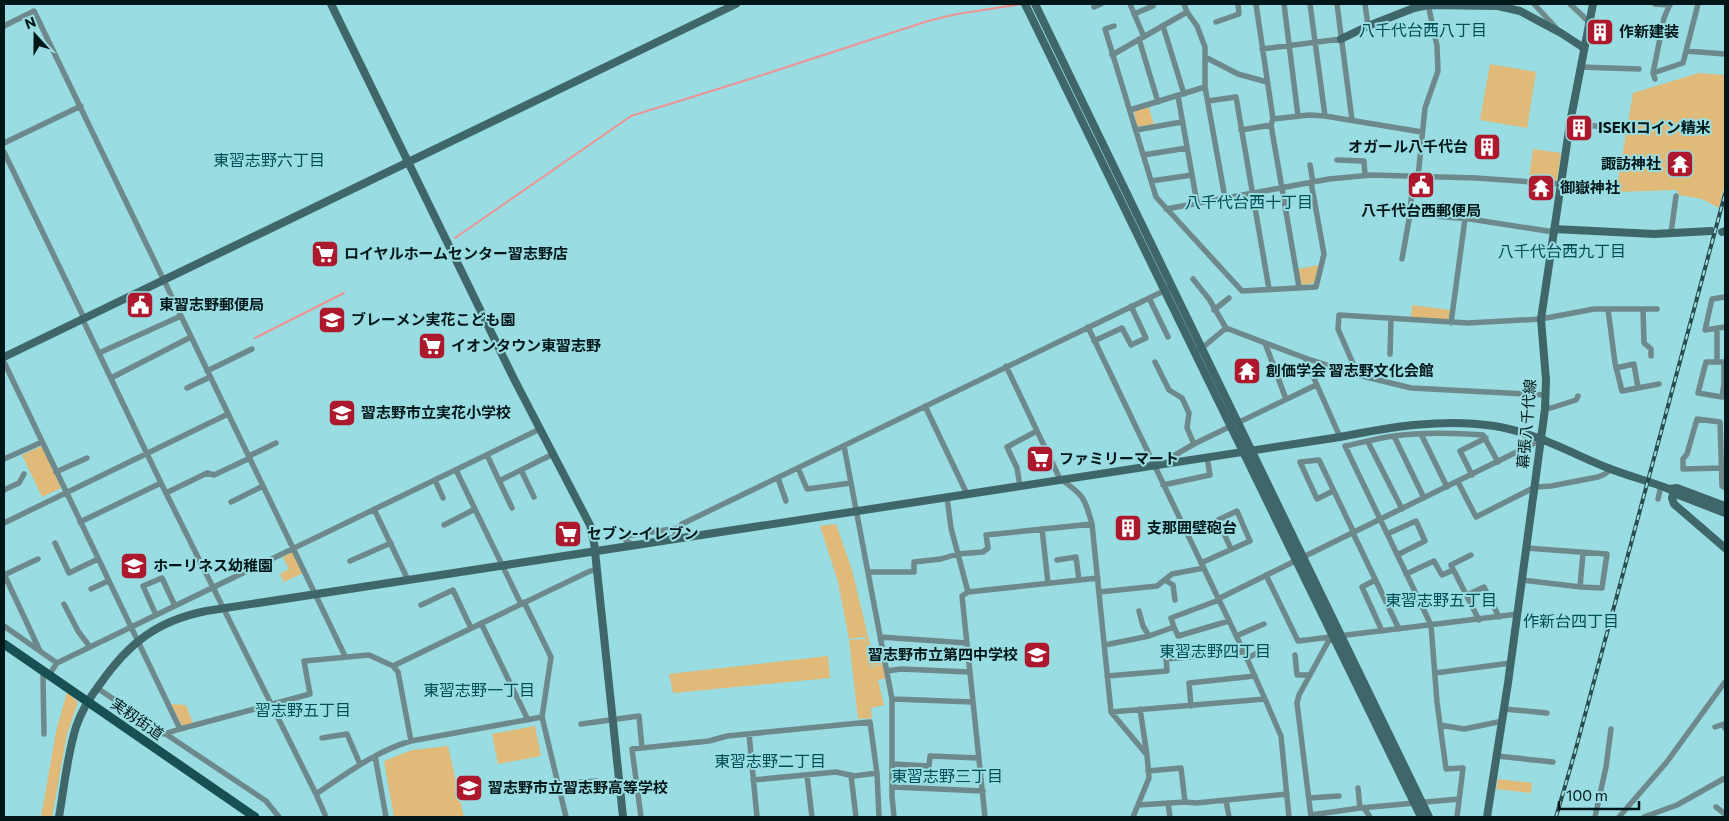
<svg xmlns="http://www.w3.org/2000/svg" width="1729" height="821" font-family="Commissioner,'Noto Sans JP',sans-serif">
  <rect width="100%" height="100%" fill="#99dce1"/>
  <!-- green -->
  <path fill="#dfba78" d="M1490 64 1536 72 1527 128 1480 120Z
    M1699 73 1725 75V183L1719 208 1702 199 1679 195 1677 190 1616 192 1633 93Z
    M1149 107 1154 125 1137 126 1134 111Z
    M1533 149 1561 153 1557 181 1529 179Z
    M1319 265 1314 283 1302 285 1298 269Z
    M1412 305 1450 310 1449 318 1446 321 1411 318Z
    M42 446 61 488 42 497 22 455Z
    M836 524 852 570 874 661 883 659 884 663 871 666 865 637 849 639 838 582 820 526Z
    M292 552 303 573 284 582 280 574 289 569 283 557Z
    M865 639 870 667 884 664 887 678 878 680 884 705 871 708 872 718 858 719 849 640Z
    M828 656 830 678 673 693 669 674Z
    M67 692 78 702 67 734 52 817H41L56 732Z
    M171 704 186 705 193 723 183 726 181 724Z
    M535 726 541 756 498 764 492 734Z
    M448 746 464 817H394L384 761 412 750Z
    M1498 779 1532 783 1531 793 1496 789Z"/>
  <g fill="none" stroke-linecap="round" stroke-linejoin="round">
    <!-- stream -->
    <path stroke="#ec9492" stroke-width="2" d="M455 238 631 116 750 79 928 21 957 14 1022 4
      M255 338 344 293"/>
    <!-- street -->
    <path stroke="#6e898b" stroke-width="5.5" d="M1130 4 1144 37
      M1184 4 1187 12 1197 26 1205 47V87L1225 198
      M1256 4 1273 119 1271 125 1299 287
      M1284 4 1298 116
      M1310 4 1325 116
      M1337 4 1352 120
      M1365 4 1368 26
      M1534 4 1558 30
      M1570 4 1589 22
      M1655 4 1670 5
      M1094 7 1101 4
      M1134 14 1153 6 1152 4
      M1216 22 1239 14 1238 4
      M4 26 34 11 345 656
      M1114 26 1105 29 1156 197 1242 291 1316 287 1324 254 1311 182
      M1163 26 1184 94
      M1139 39 1158 102
      M1262 49 1341 39
      M1686 51 1725 54
      M1112 55 1187 12
      M1207 58 1238 74 1267 82
      M1580 67 1639 69
      M1653 73 1683 63 1698 4
      M1655 79 1653 73 1664 18 1670 4
      M1178 96 1197 203
      M1208 101 1236 97 1269 289
      M1130 110 1205 87
      M1273 119 1309 115 1325 116 1422 132
      M1570 123 1604 127
      M1136 130 1182 122
      M1241 130 1271 125
      M4 143 81 106
      M4 152 84 318
      M1143 155 1187 148
      M1337 160 1364 161 1365 176
      M1310 165 1313 182
      M1418 177 1425 108 1438 71 1437 46 1428 4
      M1151 181 1192 175
      M1166 209 1329 179 1372 175 1476 178 1561 184
      M1410 214 1470 219 1554 232
      M1671 233 1676 196
      M1402 259 1410 214 1413 176
      M1193 279 1209 299 1226 328 1305 358 1358 375 1411 388 1546 395
      M1725 297 1712 299 1705 330 1725 327
      M1149 298 1168 337
      M1608 309 1615 363 1622 391 1659 384
      M1643 309 1644 343 1651 349V356
      M1214 310 1229 298
      M82 318 161 483 316 794 326 817
      M1451 323 1465 219
      M1088 327 1244 652 1265 699
      M1717 328V362H1706L1698 393 1722 397 1724 384V362H1717
      M1094 341 1122 328 1131 345 1146 338 1131 306
      M1265 343 1286 399
      M1195 352 1202 348 1226 328
      M99 353 181 316
      M1390 354 1391 319
      M1305 358 1340 437
      M4 362 180 729
      M1155 362 1169 390 1182 398 1189 413 1187 428 1194 444
      M1006 366 1060 479C1083 494 1085 498 1092 524L1111 712 1147 755 1149 778 1133 817
      M1616 368 1634 364 1638 388
      M207 371 252 349
      M1358 375 1338 329 1339 315 1468 323 1541 319 1594 309H1657
      M111 378 191 337
      M187 388 210 377
      M925 406 967 494
      M1545 408H1551L1576 400 1578 396
      M1421 434 1447 487
      M1394 436 1424 498
      M1368 442 1402 509
      M844 446 892 699V796L894 817
      M487 455 512 508
      M249 456 276 443
      M4 459 42 442
      M1169 463 1170 458 1194 444 1316 385
      M798 468 807 489 851 483
      M1721 468 1683 469V459L1687 454 1697 419 1720 422 1722 486 1725 488
      M456 470 521 604
      M521 470 534 497
      M56 472 87 458
      M1472 475 1460 451 1486 438
      M778 478 786 501
      M435 480 443 498
      M499 481 553 454
      M1458 482 1476 517 1535 487 1551 486 1598 477 1605 474 1611 469
      M1163 485 1210 475 1207 457
      M1020 486 1017 468 1007 447 1037 431
      M4 490 19 483 24 474
      M1333 491 1317 499 1300 462 1319 460 1354 533
      M166 493 207 473 214 475 250 458
      M947 497 951 528 968 592
      M1658 499 1661 486
      M231 502 263 486
      M374 509 408 580
      M80 522 161 483
      M4 523 228 414
      M444 525 475 509
      M1042 529 1048 583
      M1353 533 1399 629
      M1387 534 1416 521 1425 541 1397 555
      M674 539 676 531 682 524 1172 287
      M55 543 69 573 98 559
      M635 545 626 541V536L678 528
      M1471 555 1451 565 1479 620
      M1057 560 1076 557 1079 580
      M350 561 391 543
      M1201 563 1250 541 1237 511 1218 520 1231 549
      M868 572H914V562L941 559 957 554 983 552 988 548 986 535 1092 524
      M4 574 40 651
      M1406 574 1434 561 1442 575 1453 570
      M4 575 38 559
      M1266 575 1298 641 1518 614
      M1165 580 1173 585 1175 600
      M1375 580 1362 587 1382 631
      M1522 580 1581 587 1602 588 1607 554 1526 548
      M1580 587 1583 553
      M91 589 108 581
      M1099 592 1157 586 1172 574 1204 568
      M1467 595 1484 587 1499 617
      M1218 599 1541 440
      M524 602 551 657 542 717 566 817
      M64 604 78 631 90 647
      M421 605 453 590 471 628
      M1139 611 1143 626 1149 636
      M156 615 143 586 162 578 175 606
      M481 623 528 720
      M4 626 57 663
      M1174 627 1178 636 1229 621
      M1236 636 1264 624
      M880 637 967 643
      M1105 645 1149 636 1174 627 1171 618 1219 600
      M1295 655 1297 675H1310
      M1247 658 1268 648
      M393 666 588 572 596 569
      M887 671 901 669 970 672
      M1435 673 1511 663
      M49 675 57 663 540 429
      M1107 676 1167 671 1166 659 1244 652
      M97 688 266 801 279 817
      M892 699 973 702
      M1191 706 1189 683 1255 676
      M1140 709 1147 755
      M1504 709 1547 713
      M1111 712 1265 699 1281 736 1289 817
      M581 724 639 716 642 748
      M1440 725 1464 729 1503 721
      M1715 727 1724 724 1725 728
      M44 734 43 676 45 672
      M164 734 180 729 310 694 304 661 369 655 393 666 398 672 411 741
      M749 734 757 817
      M322 738 347 734 360 764
      M375 756 386 817
      M1497 756 1553 762
      M893 764 929 766 930 756 979 758
      M1148 771 1181 768 1185 802
      M877 773 879 817
      M807 775 812 817
      M851 775 856 817
      M558 784 597 781
      M892 787 983 791
      M1358 788 1360 808
      M316 794C346 774 376 751 411 741L542 717
      M1309 798 1339 796
      M1226 800 1229 817
      M1168 803 1170 817
      M1138 805 1185 802 1196 803 1287 794
      M1716 807 1725 814
      M1364 808 1370 817
      M1311 815 1360 808 1459 799
      M641 817 632 749 709 741 727 736 870 722 877 773 854 776 836 772 753 780
      M985 817 962 596 968 592 1098 578
      M1311 817 1297 703 1299 695 1328 642 1334 636
      M1457 817 1463 768 1446 769 1437 702 1431 625 1345 446C1361 443 1378 438 1394 436 1424 432 1454 433 1483 435L1498 462
      M1595 817 1606 767 1611 729
      M1619 817 1666 763 1725 682
      M1644 817 1677 805 1725 778"/>
    <!-- secondary -->
    <path stroke="#3f676a" stroke-width="8" d="M331 4 514 379 590 525 594 542 623 817
      M1025 4 1421 817
      M1035 4 1429 817
      M1341 39 1368 26 1414 8 1428 5 1498 6 1520 11 1561 33 1584 48
      M1554 229 1654 234 1711 231
      M1722 232 1725 231
      M4 357 736 4
      M1669 489 1677 488 1725 506
      M1674 492 1672 498 1674 504 1725 548
      M59 817C64 788 67 756 76 727 81 712 90 697 100 684 128 644 156 621 206 611L1340 437C1390 427 1443 418 1494 426 1534 432 1571 453 1608 468 1628 476 1649 481 1669 489L1676 494 1725 513
      M1487 817 1508 683 1545 409 1546 380 1541 319 1570 123 1593 4"/>
    <!-- primary -->
    <path stroke="#174f53" stroke-width="9" d="M4 644 255 817"/>
    <!-- rail casing -->
    <g stroke="#294c4e" stroke-width="4">
      <path id="rail" d="M1556 817 1575 752 1725 194"/>
    </g>
    <!-- rail -->
    <use href="#rail" stroke="#99dce1" stroke-width="2" stroke-dasharray="5.5" stroke-linecap="butt"/>
  </g>
  <!-- icons -->
  <defs>
    <g id="building-square" transform="scale(1.4375)"><rect x="-9" y="-9" width="18" height="18" rx="4" fill="#ad182d" stroke="#99dce1"/><path d="M-4-6H4V6H1V3H-1V6H-4ZM-2.5-4.3h1.7v1.8h-1.7ZM.8-4.3h1.7v1.8H.8ZM-2.5-1h1.7V.8h-1.7ZM.8-1h1.7V.8H.8Z" fill="#fff"/></g>
    <g id="temple-square" transform="scale(1.4375)"><rect x="-9" y="-9" width="18" height="18" rx="4" fill="#ad182d" stroke="#99dce1"/><path d="M0-6L5-2H3V0L6.5 2.5H4V6H1.5V3h-3V6H-4V2.5H-6.5L-3 0V-2H-5Z" fill="#fff"/></g>
    <g id="civic-square" transform="scale(1.4375)"><rect x="-9" y="-9" width="18" height="18" rx="4" fill="#ad182d" stroke="#99dce1"/><path d="M-.6-6.5H3V-4.5H.6V-3L4-1V1h2V6H-6V1h2V-1L-.6-3ZM-1.2 2.5V6h2.4V2.5Z" fill="#fff"/></g>
    <g id="supermarket-square" transform="scale(1.4375)"><rect x="-9" y="-9" width="18" height="18" rx="4" fill="#ad182d" stroke="#99dce1"/><path d="M-6-5.5h2.5l.6 2H6L4.5 2H-2.5L-4.4-4H-6ZM-1.5 3.2a1.3 1.3 0 1 0 .1 0ZM3 3.2a1.3 1.3 0 1 0 .1 0Z" fill="#fff"/></g>
    <g id="school-square" transform="scale(1.4375)"><rect x="-9" y="-9" width="18" height="18" rx="4" fill="#ad182d" stroke="#99dce1"/><path d="M0-5L7-2L0 1L-7-2ZM-4 1L0 2.5L4 1V4Q0 6-4 4Z" fill="#fff"/></g>
  </defs>
  <g fill-rule="evenodd">
    <use href="#building-square" x="1600" y="32"/>
    <use href="#building-square" x="1579" y="128"/>
    <use href="#building-square" x="1487" y="147"/>
    <use href="#temple-square" x="1680" y="164"/>
    <use href="#civic-square" x="1421" y="185"/>
    <use href="#temple-square" x="1541" y="188"/>
    <use href="#supermarket-square" x="325" y="254"/>
    <use href="#civic-square" x="140" y="305"/>
    <use href="#school-square" x="332" y="320"/>
    <use href="#supermarket-square" x="432" y="346"/>
    <use href="#temple-square" x="1247" y="371"/>
    <use href="#school-square" x="342" y="413"/>
    <use href="#supermarket-square" x="1040" y="459"/>
    <use href="#building-square" x="1128" y="528"/>
    <use href="#supermarket-square" x="568" y="534"/>
    <use href="#school-square" x="134" y="566"/>
    <use href="#school-square" x="1037" y="655"/>
    <use href="#school-square" x="469" y="788"/>
  </g>
  <g text-anchor="middle" stroke-width="4" stroke-linejoin="round" paint-order="stroke">
    <!-- poi labels -->
    <g font-size="15" font-weight="bold" fill="#001719" stroke="#99dce1" text-anchor="start">
      <text x="1619" y="37">作新建装</text>
      <text x="1598" y="133">ISEKIコイン精米</text>
      <text x="1468" y="152" text-anchor="end">オガール八千代台</text>
      <text x="1661" y="169" text-anchor="end">諏訪神社</text>
      <text x="1560" y="193">御嶽神社</text>
      <text x="1421" y="216" text-anchor="middle">八千代台西郵便局</text>
      <text x="344" y="259">ロイヤルホームセンター習志野店</text>
      <text x="159" y="310">東習志野郵便局</text>
      <text x="351" y="325">ブレーメン実花こども園</text>
      <text x="451" y="351">イオンタウン東習志野</text>
      <text x="1266" y="376">創価学会 習志野文化会館</text>
      <text x="361" y="418">習志野市立実花小学校</text>
      <text x="1059" y="464">ファミリーマート</text>
      <text x="1147" y="533">支那囲壁砲台</text>
      <text x="587" y="539">セブン-イレブン</text>
      <text x="153" y="571">ホーリネス幼稚園</text>
      <text x="1018" y="660" text-anchor="end">習志野市立第四中学校</text>
      <text x="488" y="793">習志野市立習志野高等学校</text>
    </g>
    <!-- street labels -->
    <g font-size="15" fill="#001719" stroke="#99dce1">
      <text transform="translate(1527 424) rotate(-85)" y="5">幕張八千代線</text>
      <text transform="translate(137 719) rotate(35)" y="5">実籾街道</text>
    </g>
    <!-- neighbourhood labels -->
    <g font-size="16" fill="#004f54" stroke="#99dce1">
      <text x="1423" y="36">八千代台西八丁目</text>
      <text x="269" y="166">東習志野六丁目</text>
      <text x="1249" y="208">八千代台西十丁目</text>
      <text x="1562" y="257">八千代台西九丁目</text>
      <text x="1441" y="606">東習志野五丁目</text>
      <text x="1571" y="627">作新台四丁目</text>
      <text x="1215" y="657">東習志野四丁目</text>
      <text x="479" y="696">東習志野一丁目</text>
      <text x="303" y="716">習志野五丁目</text>
      <text x="770" y="767">東習志野二丁目</text>
      <text x="947" y="782">東習志野三丁目</text>
    </g>
  </g>
  <!-- border -->
  <rect width="1729" height="821" fill="none" stroke="#001719" stroke-width="10"/>
  <!-- north arrow -->
  <g transform="translate(35 35) rotate(339)" stroke="#99dce1" stroke-width="4" paint-order="stroke">
  <path d="M0-4L9 19L0 12L-9 19Z" fill="#001719"/>
  <text y="-8" font-size="14" font-weight="bold" text-anchor="middle" fill="#001719">N</text>
  </g>
  <!-- scale -->
  <path d="M1559 801v8h80v-8" fill="none" stroke="#001719" stroke-width="2.5"/>
  <text x="1566" y="801" font-size="15" fill="#001719" stroke="#99dce1" stroke-width="4" paint-order="stroke">100 m</text>
</svg>
